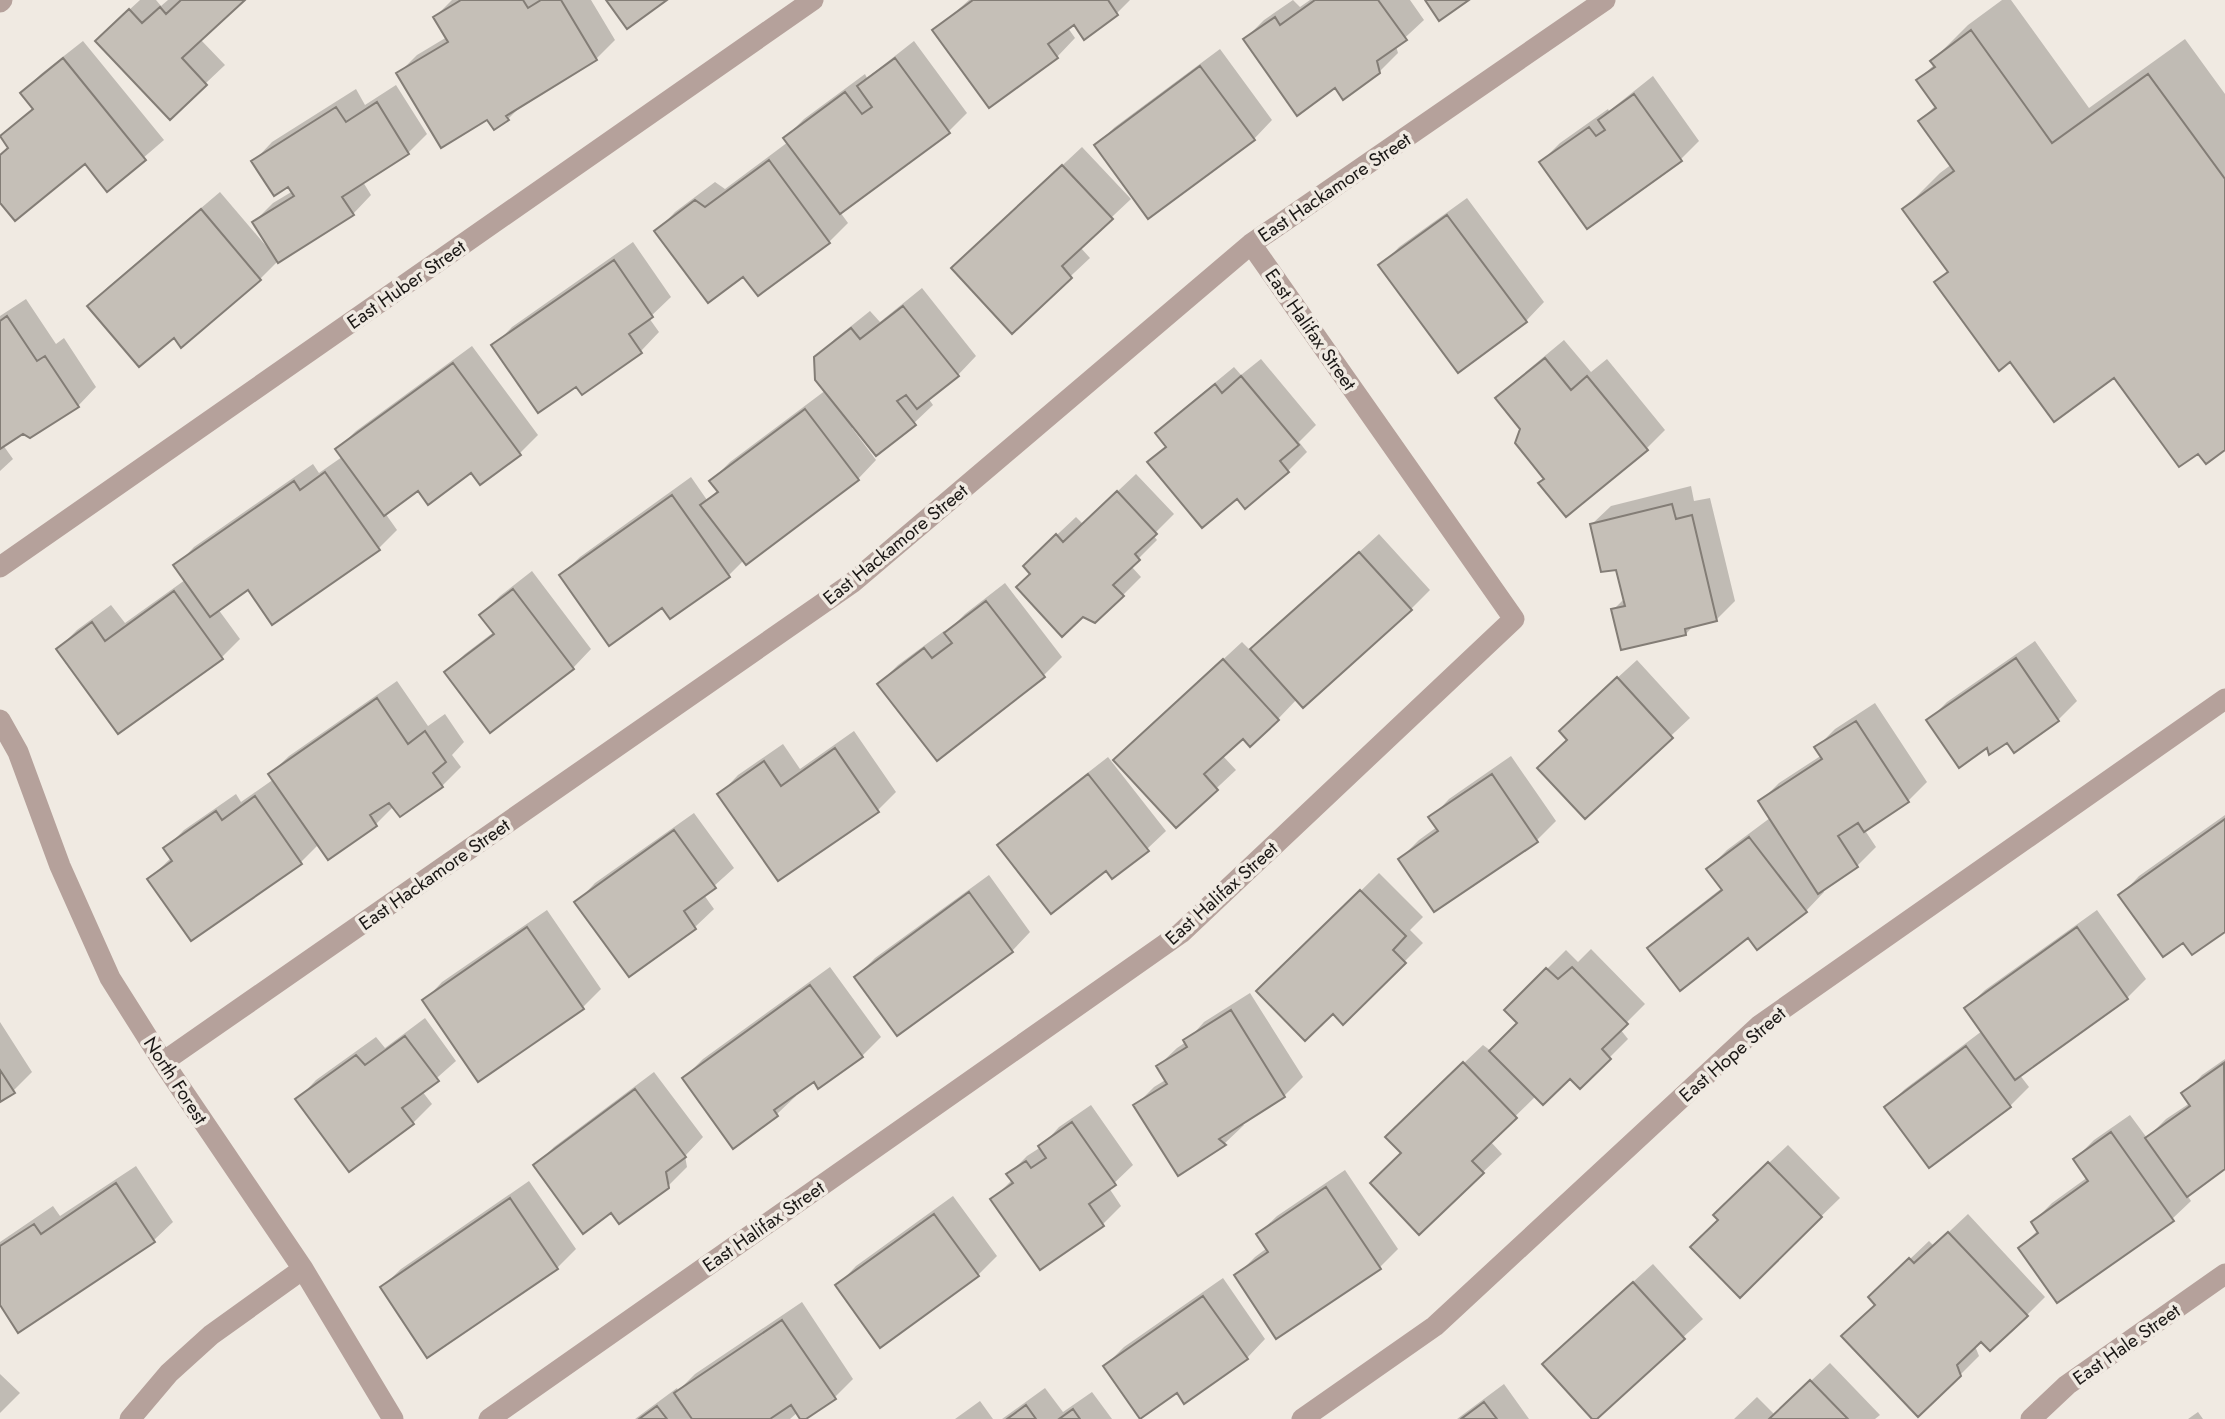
<svg xmlns="http://www.w3.org/2000/svg" width="2225" height="1419" font-family="Jost,sans-serif">
  <rect width="100%" height="100%" fill="#f0eae2"/>
  <!-- shadow -->
  <path fill="#0003" d="M140 0H156L161 6 168 0H243L200 39 225 65 170 117 116 22Z
    M452 0H591L615 40 596 59 524 103 508 119 494 127 488 117 398 74 417 55 447 37 435 17Z
    M969 0H1130L1117 13 1084 37 1074 23 1068 28 1075 38 1057 57 935 30Z
    M1293 0 1300 7 1310 0H1410L1424 20 1396 46 1398 53 1379 72 1336 86 1245 39 1264 20Z
    M2002 0H2011L2089 108 2185 39 2225 94V448L2198 451 2115 375 2011 360 1937 282 1948 270 1904 209 1940 173 1952 164 1920 121 1936 105 1918 80 1935 64 1932 61 1968 25Z
    M83 41 164 140 107 189 85 161 0 200V154L8 147 1 137 19 120V123L41 105 22 93 41 74Z
    M914 41 967 113 949 131 840 212 848 223 829 242 758 294 744 274 657 231 675 212 715 182 725 189 788 142 785 138 804 119 865 74 867 78Z
    M1220 49 1272 120 1254 139 1096 145 1115 127Z
    M1653 76 1699 141 1681 159 1541 162 1560 143 1608 109 1609 111Z
    M396 85 427 134 408 153 363 182 371 195 353 214 277 262 260 279 174 336 90 306 108 287 220 192 267 247 269 246 254 222 273 203 293 191 289 185 254 161 272 142 356 89 365 105Z
    M1082 147 1131 199 1080 247 1090 258 1012 331 972 250Z
    M1467 198 1544 302 1526 321 1381 266 1399 247Z
    M633 242 671 297 649 318 659 332 641 351 576 384 494 346 512 327Z
    M922 288 976 356 958 375 928 398 933 405 914 423 855 426 852 428 876 460 858 479 744 560 729 575 662 606 561 575 580 557 691 477 707 500 718 490 711 481 730 462 826 390 816 358 835 339 870 311 880 322Z
    M26 299 56 344 64 338 96 387 78 406 23 431 3 445 13 459 0 471V316Z
    M1564 340 1591 372 1607 359 1665 430 1646 449 1522 428 1498 398 1516 380Z
    M472 346 538 435 520 453 418 489 385 513 397 530 378 549 249 588 218 609 240 639 221 658 58 649 77 630 111 605 125 623 185 580 176 566 194 547 313 464 319 473 342 457 337 449 356 431Z
    M1261 359 1316 425 1299 442 1307 452 1288 471 1237 496 1150 462 1167 445 1158 433 1176 415 1234 367 1241 375Z
    M1136 474 1174 514 1153 535 1157 540 1131 566 1141 577 1123 595 1032 574 1044 547 1076 517 1083 524Z
    M1691 486 1694 501 1710 498 1735 601 1716 620 1694 625 1686 634 1613 610 1625 598 1617 568 1592 524 1611 506Z
    M1379 534 1430 590 1411 609 1297 699 1278 719 1243 737 1222 755 1236 770 1176 826 1134 742 1242 642 1251 651Z
    M532 571 591 649 573 668 446 672 465 654 494 632 481 615 500 596Z
    M1005 583 1062 657 1043 676 879 684 898 665 944 631 946 633 965 614Z
    M2035 641 2077 701 2058 720 2007 741 1989 745 1928 721 1947 702Z
    M1637 660 1690 718 1585 816 1569 740 1580 712Z
    M397 681 428 726 445 714 464 742 452 755 461 767 442 786 394 806 376 824 329 858 319 844 301 862 191 939 149 879 171 858 165 849 184 830 236 794 241 802 274 779 270 774 289 756Z
    M1875 703 1927 782 1908 801 1864 829 1876 847 1857 866 1822 889 1824 892 1806 911 1749 936 1649 948 1668 930 1722 888 1708 869 1727 850 1770 818 1760 802 1779 783 1822 755 1817 747 1835 729Z
    M854 731 896 792 878 810 778 879 720 794 738 775 783 744 800 769Z
    M1511 756 1556 821 1537 840 1435 909 1400 859 1419 840 1437 827 1431 818 1449 799Z
    M1108 757 1166 831 1147 849 1106 869 999 846 1018 827Z
    M694 813 734 868 704 895 714 909 695 927 629 975 577 902 595 883Z
    M2225 815V930L2184 941 2121 895 2139 876Z
    M1379 873 1423 917 1410 930 1423 943 1343 1023 1333 1012 1259 991Z
    M989 875 1030 932 1012 951 856 977 875 958Z
    M547 910 601 989 582 1008 424 1001 442 982Z
    M2097 910 2146 979 2127 998 2019 1074 2029 1087 2010 1106 1886 1107 1905 1089 1982 1031 1966 1008 1985 990Z
    M1591 949 1645 1004 1620 1029 1628 1039 1580 1087 1570 1076 1536 1096 1490 1141 1502 1154 1420 1232 1403 1153 1406 1118 1483 1045 1491 1051 1519 1023 1506 1010 1566 950 1578 962Z
    M830 967 881 1037 862 1056 814 1080 794 1094 796 1096 777 1114 733 1146 684 1078 703 1059Z
    M1250 993 1303 1077 1284 1096 1241 1123 1244 1125 1225 1143 1178 1173 1136 1105 1154 1087 1167 1079 1158 1066 1177 1048 1186 1042 1204 1022Z
    M425 1018 456 1061 422 1091 432 1104 413 1123 298 1099 316 1080 376 1037 385 1048Z
    M0 1022 32 1072 13 1091 0 1100Z
    M2225 1059V1167L2187 1195 2191 1201 2172 1219 2020 1248 2038 1230 2033 1222 2052 1203 2088 1177 2075 1159 2094 1140 2130 1115 2147 1138 2166 1119 2190 1103 2184 1094 2202 1075Z
    M654 1072 703 1137 685 1156 687 1167 668 1186 611 1211 535 1166 554 1147Z
    M1091 1105 1133 1165 1109 1188 1121 1206 1103 1224 993 1199 1012 1180 1009 1174 1027 1156 1041 1147 1059 1127Z
    M1788 1145 1840 1198 1740 1295 1720 1219 1734 1196Z
    M136 1166 173 1222 154 1240 19 1330 0 1302V1242L53 1206 60 1216Z
    M1345 1170 1398 1249 1380 1267 1236 1276 1255 1257 1267 1248 1258 1234 1277 1216Z
    M529 1181 576 1249 557 1268 382 1287 401 1269Z
    M953 1196 997 1256 978 1275 838 1285 856 1266Z
    M1968 1214 2045 1297 2027 1315 1981 1339 1975 1346 1979 1356 1960 1375 1877 1304 1889 1279 1929 1241 1934 1246Z
    M1653 1264 1703 1319 1594 1419 1563 1345Z
    M1223 1278 1265 1339 1247 1358 1178 1391 1105 1366 1124 1347Z
    M802 1302 853 1379 835 1397 802 1419 798 1412 790 1419H635L677 1388 678 1391 695 1374Z
    M1830 1363 1880 1415 1875 1419H1734L1757 1397 1775 1415Z
    M0 1374 20 1393 0 1413Z
    M1504 1384 1529 1419H1457Z
    M1045 1388 1063 1412 1092 1392 1112 1419H1002Z
    M980 1401 993 1419H955Z
    M2198 1412 2203 1419H2188Z"/>
  <!-- building -->
  <path fill="#c5bfb7" stroke="#837d76" stroke-width="2" d="M181 0H245L182 58 207 85 170 120 95 41 129 9 142 23 160 7 166 14Z
    M461 0H523L528 8 541 0H561L597 60 506 116 509 120 494 130 487 120 441 148 396 73 448 42 433 17Z
    M606 0H667L627 29Z
    M973 0H1108L1118 15 1084 40 1074 25 1048 44 1058 58 989 108 932 30Z
    M1315 0H1378L1407 40 1377 61 1380 73 1343 100 1335 88 1297 116 1243 39 1275 17 1280 25Z
    M1425 0H1469L1439 21Z
    M1971 30 2052 143 2148 74 2225 179V450L2206 464 2198 454 2179 467 2114 378 2054 422 2010 362 1999 371 1934 282 1948 272 1902 209 1954 171 1918 121 1936 108 1916 80 1935 67 1930 61Z
    M63 58 146 160 107 192 85 164 15 221 0 203V155L8 148 0 136 33 109 20 93Z
    M895 58 950 133 840 214 783 138 845 92 862 114 872 107 857 86Z
    M1200 66 1255 140 1148 219 1094 145Z
    M1634 94 1682 161 1587 229 1539 162 1589 127 1596 136 1605 130 1598 120Z
    M377 102 409 154 342 197 354 215 278 263 252 222 294 196 288 187 274 196 251 161 336 107 346 122Z
    M769 160 830 243 758 296 743 277 708 303 654 231 695 200 705 207Z
    M1062 165 1113 219 1062 266 1072 278 1012 334 951 268Z
    M201 209 261 280 181 348 174 338 139 367 87 306Z
    M1447 215 1527 322 1458 373 1378 265Z
    M614 260 653 317 629 334 642 353 582 395 576 387 538 413 491 345Z
    M903 306 959 376 917 409 906 395 897 401 916 425 876 456 815 380 814 357 851 328 860 339Z
    M7 316 37 361 45 356 79 407 30 438 23 434 0 449V321Z
    M1545 358 1571 390 1587 376 1648 450 1566 517 1538 483 1544 479 1515 443 1520 429 1495 398Z
    M453 363 521 455 480 485 471 473 428 505 418 491 384 516 335 449Z
    M1241 376 1299 445 1280 461 1289 472 1245 509 1237 499 1202 528 1147 462 1166 447 1155 433 1215 384 1222 393Z
    M805 409 859 480 746 565 700 505 718 492 709 481Z
    M325 472 380 550 272 625 248 590 210 617 173 565 294 481 300 490Z
    M1117 491 1157 534 1135 554 1140 560 1113 585 1124 596 1095 623 1083 617 1062 637 1016 587 1030 574 1023 566 1056 534 1063 542Z
    M672 495 730 577 670 619 662 608 609 646 559 575Z
    M1672 504 1676 519 1692 515 1717 621 1685 629 1686 635 1621 650 1611 609 1625 606 1616 570 1601 572 1590 524Z
    M1359 552 1412 610 1303 708 1250 649Z
    M513 589 574 669 490 733 444 672 494 634 479 615Z
    M174 591 223 659 118 734 56 649 92 622 105 641Z
    M986 601 1045 677 937 761 877 684 924 648 932 658 952 643 944 633Z
    M2016 658 2059 721 2014 753 2007 743 1989 755 1987 748 1959 768 1926 720Z
    M1223 659 1279 720 1250 747 1243 739 1204 774 1218 790 1176 828 1113 760Z
    M1617 677 1673 738 1585 819 1537 768 1567 740 1559 731Z
    M377 698 408 744 425 731 446 762 433 773 443 787 400 817 389 803 370 815 377 826 328 860 268 774Z
    M1856 721 1909 802 1864 832 1858 823 1838 836 1858 867 1818 894 1758 801 1822 759 1814 747Z
    M835 748 879 812 778 881 717 794 764 761 781 786Z
    M1088 774 1149 851 1112 879 1106 871 1051 914 997 845Z
    M1492 774 1538 842 1434 912 1398 859 1438 831 1428 817Z
    M255 796 302 864 191 941 147 879 172 861 163 848 216 811 222 820Z
    M2225 819V932L2192 955 2183 943 2163 957 2118 895Z
    M674 830 716 888 684 911 696 929 629 977 574 902Z
    M1749 837 1807 912 1757 950 1748 938 1680 991 1647 948 1722 890 1706 869Z
    M1360 890 1406 936 1393 950 1406 963 1343 1025 1333 1014 1305 1041 1256 991Z
    M969 892 1013 952 897 1036 854 977Z
    M527 927 584 1009 478 1082 422 1000Z
    M2077 927 2128 999 2015 1080 1964 1008Z
    M1572 967 1628 1024 1602 1049 1611 1059 1580 1089 1570 1079 1543 1105 1489 1051 1517 1023 1504 1010 1546 968 1558 979Z
    M810 985 863 1057 818 1089 814 1082 774 1110 778 1116 733 1149 682 1078Z
    M1231 1010 1285 1097 1219 1139 1226 1145 1178 1176 1133 1105 1167 1084 1156 1066 1187 1047 1183 1040Z
    M405 1036 439 1081 402 1108 414 1124 349 1172 295 1099 356 1055 365 1065Z
    M1966 1046 2011 1107 1929 1168 1884 1107Z
    M1463 1062 1517 1118 1472 1161 1484 1173 1419 1235 1370 1183 1401 1153 1385 1137Z
    M2224 1063 2225 1169 2187 1197 2145 1138 2190 1106 2181 1093Z
    M0 1070 15 1093 0 1102Z
    M635 1089 686 1157 666 1172 669 1188 619 1224 611 1213 583 1234 533 1165Z
    M1072 1122 1116 1185 1089 1204 1104 1226 1040 1270 990 1199 1013 1183 1006 1174 1026 1161 1031 1168 1046 1158 1038 1146Z
    M2111 1132 2174 1221 2057 1303 2018 1248 2038 1233 2031 1222 2088 1181 2073 1159Z
    M1768 1162 1822 1217 1740 1298 1690 1247 1718 1220 1713 1215Z
    M116 1183 155 1242 18 1333 0 1305V1246L34 1224 41 1234Z
    M1326 1187 1381 1269 1276 1339 1234 1275 1268 1252 1256 1234Z
    M510 1198 558 1269 427 1358 380 1287Z
    M934 1214 979 1276 880 1348 835 1285Z
    M1948 1232 2028 1316 1990 1351 1981 1342 1957 1365 1961 1376 1918 1417 1841 1336 1875 1305 1868 1297 1909 1258 1914 1263Z
    M1633 1282 1685 1339 1597 1419H1592L1542 1364Z
    M1203 1296 1248 1359 1184 1404 1177 1393 1140 1419 1103 1366Z
    M782 1320 836 1399 806 1419H800L791 1405 770 1419H692L674 1393Z
    M1810 1380 1848 1419H1769Z
    M1484 1402 1497 1419H1461Z
    M1026 1405 1036 1419H1007Z
    M657 1406 667 1419H639Z
    M1073 1409 1080 1419H1059Z"/>
  <g fill="none" stroke-linecap="round" stroke-linejoin="round">
    <!-- street -->
    <path stroke="#b5a19b" stroke-width="21" d="M0 2 2 0
      M0 567 813 0
      M0 720 18 752 60 866 110 978 163 1062 303 1269 393 1419
      M163 1062 852 583 1251 244 1605 0
      M130 1419 169 1373 211 1335 303 1269
      M489 1419 1181 933 1514 619 1251 244
      M1302 1419 1435 1326 1760 1025 2225 699
      M2031 1419 2067 1385 2225 1274"/>
  </g>
  <g text-anchor="middle" stroke-width="7" stroke-linejoin="round" paint-order="stroke">
    <!-- street labels -->
    <g font-size="19" fill="#1b1816" stroke="#f0eae2">
      <text transform="translate(1334 187) rotate(-34)" y="7">East Hackamore Street</text>
      <text transform="translate(406 284) rotate(-35)" y="7">East Huber Street</text>
      <text transform="translate(1311 329) rotate(55)" y="7">East Halifax Street</text>
      <text transform="translate(895 544) rotate(-39)" y="7">East Hackamore Street</text>
      <text transform="translate(434 874) rotate(-35)" y="7">East Hackamore Street</text>
      <text transform="translate(1221 893) rotate(-42)" y="7">East Halifax Street</text>
      <text transform="translate(1732 1054) rotate(-41)" y="7">East Hope Street</text>
      <text transform="translate(176 1080) rotate(57)" y="7">North Forest</text>
      <text transform="translate(763 1226) rotate(-35)" y="7">East Halifax Street</text>
      <text transform="translate(2126 1344) rotate(-35)" y="7">East Hale Street</text>
    </g>
  </g>
</svg>
